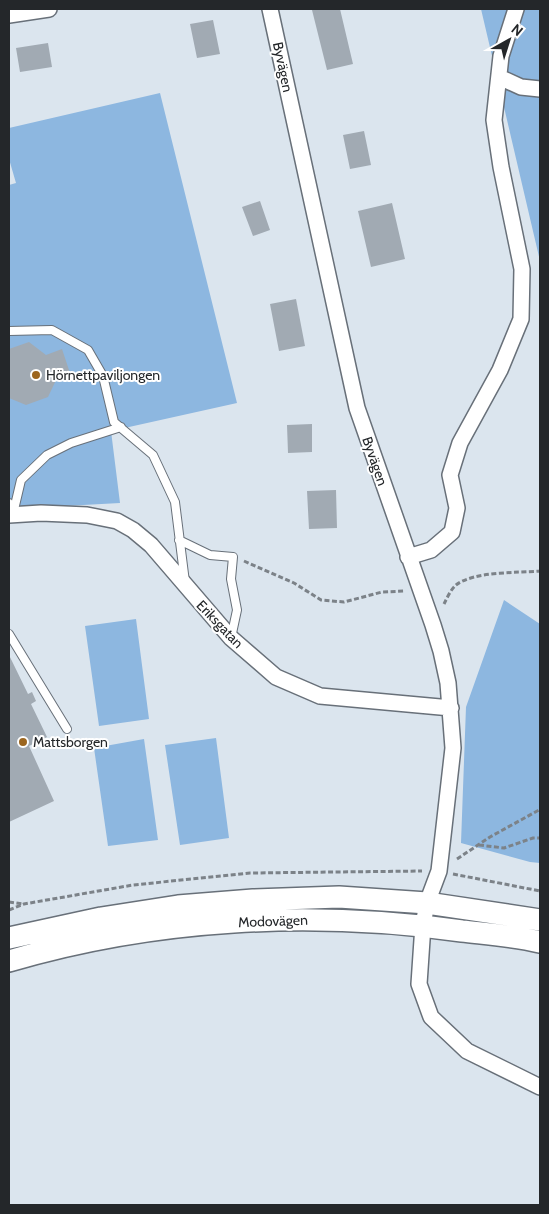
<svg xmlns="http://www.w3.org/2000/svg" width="549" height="1214" font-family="Cabin,sans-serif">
  <rect width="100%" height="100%" fill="#dbe5ee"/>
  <!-- green -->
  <path fill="#8db7e0" d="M481 9H540V261Z
    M160 93 237 403 111 431 120 503 9 509V185L16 183 9 159V128Z
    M504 600 540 624V863L530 862 461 843 466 707Z
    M136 619 149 719 99 726 85 626Z
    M216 738 229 838 180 845 165 745Z
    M144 739 158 840 108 846 94 748Z"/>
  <!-- building -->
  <path fill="#a1aab3" d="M315 9H340L353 64 327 70 312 10Z
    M213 20 220 54 197 58 190 24Z
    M48 43 52 67 20 72 16 48Z
    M364 131 371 165 350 169 343 135Z
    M260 201 270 230 253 236 242 207Z
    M392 203 405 259 371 267 358 211Z
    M296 299 305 346 279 351 270 304Z
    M29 342 46 355 62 349 70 373 58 376 48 397 26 405 9 398V349Z
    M312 424V452L288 453 287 425Z
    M336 490 337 528 309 529 307 491Z
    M9 655 28 694 32 692 36 701 31 704 47 737 29 746 54 801 9 822Z"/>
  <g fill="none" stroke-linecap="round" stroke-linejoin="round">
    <!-- lane casing -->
    <g stroke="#687079" stroke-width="10">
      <path id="lane" d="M9 331 52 330 88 350 103 376 114 422 153 455 175 502 185 582
        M9 503 13 514 21 480 47 455 71 443 121 427
        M179 540 210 555 233 557 231 579 237 610 231 638
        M9 634 67 729"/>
    </g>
    <!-- street casing -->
    <g stroke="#687079" stroke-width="18">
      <path id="street" d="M270 9 357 408 433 625 441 651 448 683 453 748 439 871 427 903 423 925 419 984 431 1017 467 1051 540 1087
        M9 15 49 9
        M499 77 521 87 540 89
        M9 515 41 513 87 515 117 521 133 530 151 545 231 638 276 677 320 696 451 708
        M408 557 431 550 452 532 457 508 450 475 460 443 500 370 521 319 522 269 501 167 494 120 501 56 516 9"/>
    </g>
    <!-- secondary casing -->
    <g stroke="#687079" stroke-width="24">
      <path id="secondary" d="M9 938 101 918 178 906 253 900 339 897 427 903 540 920
        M9 961C155 918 311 910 462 931 488 934 515 936 540 942"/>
    </g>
    <!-- path -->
    <path stroke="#7c8288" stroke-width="3" stroke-dasharray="5 2.5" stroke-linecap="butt" d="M244 561 294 583 321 600 344 602 382 592 405 591
      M444 604C447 598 451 589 456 585 474 571 518 573 540 571
      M479 845 504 848 533 838H540
      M457 859 490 837 539 810 540 811
      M453 874 540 891
      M9 902 23 904
      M9 910 24 904 133 885 250 873 422 871"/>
    <!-- lane -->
    <use href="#lane" stroke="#fff" stroke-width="8"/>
    <!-- street -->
    <use href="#street" stroke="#fff" stroke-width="15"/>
    <!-- secondary -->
    <use href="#secondary" stroke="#fff" stroke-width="21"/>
  </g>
  <!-- markers -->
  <g fill="#9c661f" stroke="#fff" stroke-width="2">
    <circle cx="36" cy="375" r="5"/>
    <circle cx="23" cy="742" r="5"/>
  </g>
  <g text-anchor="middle" stroke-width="4" stroke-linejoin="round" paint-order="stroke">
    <!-- street labels -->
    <g font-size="14" fill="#24272a" stroke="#fff">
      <text transform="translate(283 67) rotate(78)" y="5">Byvägen</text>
      <text transform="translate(375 461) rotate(71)" y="5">Byvägen</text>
      <text transform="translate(220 624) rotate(46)" y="5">Eriksgatan</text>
      <text transform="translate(273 921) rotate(-2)" y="5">Modovägen</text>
    </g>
    <!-- poi labels -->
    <g font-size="14" fill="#24272a" stroke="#fff" text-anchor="start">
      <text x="46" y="380">Hörnettpaviljongen</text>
      <text x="33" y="747">Mattsborgen</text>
    </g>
  </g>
  <!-- border -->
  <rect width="549" height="1214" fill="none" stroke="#24272a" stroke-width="20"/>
  <!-- north arrow -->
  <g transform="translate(509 40) rotate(39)" stroke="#ffffff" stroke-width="4" paint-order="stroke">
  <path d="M0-4L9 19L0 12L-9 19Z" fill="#24272a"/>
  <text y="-8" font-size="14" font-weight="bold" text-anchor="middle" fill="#24272a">N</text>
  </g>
</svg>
